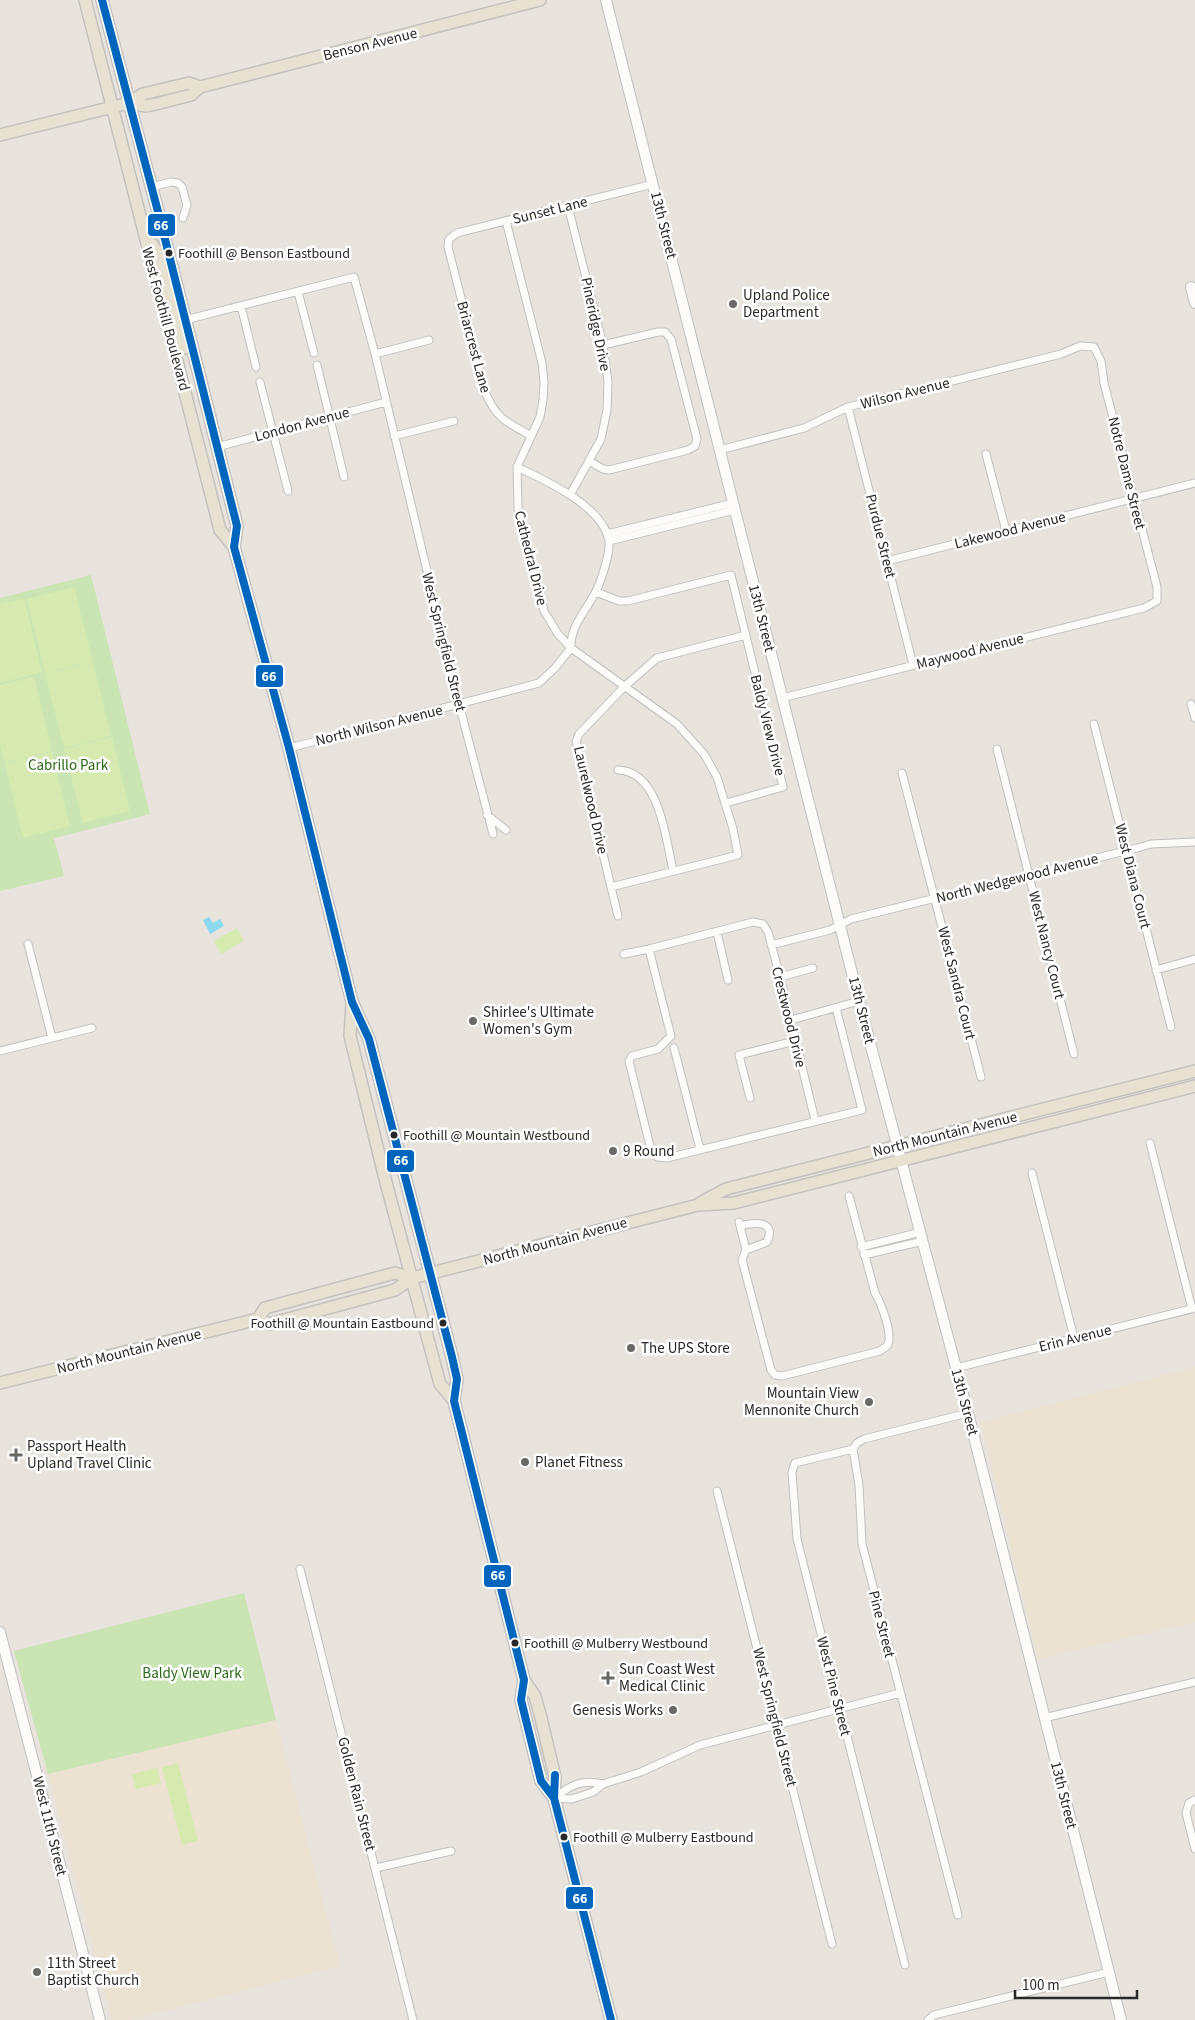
<svg xmlns="http://www.w3.org/2000/svg" width="1195" height="2020" font-family="'Source Sans 3',sans-serif">
  <rect width="100%" height="100%" fill="#e8e3dd"/>
  <!-- education -->
  <path fill="#ece2d1" d="M1195 1367V1622L1038 1659 981 1422Z
    M276 1720 340 1966 130 2020H112L48 1774Z"/>
  <!-- green -->
  <path fill="#cae5b3" d="M91 575 150 814 54 838 64 876 0 891V598Z
    M244 1593 276 1720 48 1774 14 1651Z"/>
  <!-- pitch -->
  <path fill="#d6eab0" d="M74 587 93 661 45 673 27 599Z
    M24 598 42 672 0 683V604Z
    M93 662 111 736 64 748 45 674Z
    M34 677 52 751 5 763 0 745V685Z
    M112 737 130 811 83 823 64 749Z
    M52 752 70 826 23 838 5 764Z
    M237 928 244 941 221 954 214 941Z
    M178 1763 198 1841 182 1845 162 1767Z
    M157 1768 161 1783 136 1789 132 1774Z"/>
  <!-- water -->
  <path fill="#8cd8ee" d="M209 917 213 923 220 919 224 926 210 934 203 920Z"/>
  <g fill="none" stroke-linecap="round" stroke-linejoin="round">
    <!-- street casing -->
    <g stroke="#c1bfbf" stroke-width="9">
      <path id="street" d="M151 187 171 182 178 183 182 187 187 205 183 218
        M568 206 603 345 608 382 607 410 601 439 570 495
        M506 221 542 363 544 382 543 400 540 417 517 467 518 509 544 611 558 634 571 648 677 724 704 754 717 777 733 829 738 855 611 887
        M298 292 314 353
        M241 306 256 367
        M185 320 354 277 375 354 459 704 493 834
        M375 354 429 340
        M317 365 344 477
        M260 382 288 491
        M848 407 913 665
        M530 435C506 422 496 418 485 392L448 247 449 239 457 233 653 184
        M394 436 454 421
        M217 447 386 402
        M720 450 804 428 848 407 1061 354 1080 346 1094 347 1101 361 1104 383 1157 587V601L1144 608 782 698
        M986 454 1006 531
        M589 461 603 469 609 470 688 450 695 446 697 439 671 339 665 332H658L603 345
        M607 534 733 503
        M609 541 735 510
        M887 561 1195 483
        M596 592 619 601H628L731 575 783 787 726 803
        M1191 704 1195 718
        M1094 724 1171 1027
        M289 748 539 683 555 668 571 648C570 626 586 611 595 593 601 582 610 554 609 542 605 507 545 480 517 467
        M997 749 1074 1054
        M618 770C660 771 666 840 673 871
        M902 773 981 1077
        M487 815 506 830
        M618 916 576 742 579 734 624 687 657 658 746 635
        M717 932 728 980
        M28 944 52 1038
        M771 945 830 930 851 919 1137 848 1151 844 1195 842
        M624 954 649 949
        M1156 970 1195 959
        M780 977 813 968
        M791 1020 859 1001
        M674 1048 700 1149
        M0 1051 92 1028
        M750 1098 739 1055 795 1041
        M815 1120 780 977 768 932 763 924 753 922 649 949 671 1036 658 1049 632 1056 629 1061 651 1150 657 1157 667 1158 862 1110 836 1008
        M1150 1143 1192 1309
        M1032 1173 1074 1338
        M739 1222 746 1250 742 1260 771 1370 775 1375 782 1376 880 1351C882 1349 885 1348 887 1346 894 1336 881 1303 875 1293L849 1196
        M740 1226C754 1222 777 1220 767 1242L746 1250
        M861 1247 921 1232
        M864 1255 923 1241
        M956 1368 1195 1308
        M853 1449 795 1463 792 1472 797 1539 905 1965
        M717 1491 832 1944
        M300 1569 413 2020
        M1044 1718 1195 1682
        M554 1798 572 1799 593 1792 603 1784 641 1772 700 1745 900 1693
        M554 1798C571 1785 581 1779 603 1784
        M1195 1800 1189 1803 1186 1813 1195 1849
        M376 1868 451 1851
        M958 1915 862 1544 859 1485 853 1449 857 1443 864 1439 968 1413
        M928 2020 934 2015 1109 1972"/>
    </g>
    <!-- secondary casing -->
    <g stroke="#c1bfbf" stroke-width="12">
      <path id="secondary" d="M606 0 859 1001 968 1413 1121 2020
        M1191 287 1195 303
        M0 1632 100 2020"/>
    </g>
    <!-- primary casing -->
    <g stroke="#c4c2c0" stroke-width="14">
      <path id="primary" d="M85 0 220 530 234 547
        M102 0 161 223 237 526 234 547 289 748 352 1002 369 1039 452 1357 457 1379 454 1401 524 1680 521 1700 541 1781 554 1798
        M129 103 146 106 156 104 191 95 200 87 540 0
        M0 135 129 103 143 94 189 83 200 87
        M151 243 156 250 176 317 185 320
        M167 323 177 325 185 348
        M352 1004 350 1036 384 1175 440 1384 454 1401
        M700 1203 726 1189 1195 1071
        M258 1319 265 1308 395 1273 412 1278
        M0 1383 258 1319 269 1324 395 1290 412 1278 698 1205 734 1203 1195 1086
        M524 1680 535 1696 541 1718 555 1777 554 1798 611 2020"/>
    </g>
    <!-- street -->
    <use href="#street" stroke="#fcfbfa" stroke-width="7"/>
    <!-- secondary -->
    <use href="#secondary" stroke="#fcfbfa" stroke-width="10"/>
    <!-- primary -->
    <use href="#primary" stroke="#e7e1d1" stroke-width="11"/>
    <!-- bus-1 casing -->
    <g stroke="#fff" stroke-width="11">
      <path id="bus-1" d="M102 0 161 223 237 526 234 547 289 748 352 1002 369 1039 452 1357 457 1379 454 1401 524 1680 521 1700 541 1781 554 1798
        M555 1775 554 1798 611 2020"/>
    </g>
    <!-- bus-1 -->
    <use href="#bus-1" stroke="#0065bd" stroke-width="8"/>
  </g>
  <!-- markers -->
  <g fill="#282828" stroke="#fff" stroke-width="2">
    <circle cx="169" cy="253" r="4.5"/>
    <circle cx="394" cy="1135" r="4.5"/>
    <circle cx="443" cy="1323" r="4.5"/>
    <circle cx="515" cy="1643" r="4.5"/>
    <circle cx="564" cy="1837" r="4.5"/>
  </g>
  <g fill="#6b6967" stroke="#fff" stroke-width="2">
    <circle cx="733" cy="304" r="5"/>
    <circle cx="473" cy="1021" r="5"/>
    <circle cx="613" cy="1151" r="5"/>
    <circle cx="631" cy="1348" r="5"/>
    <circle cx="869" cy="1402" r="5"/>
    <path d="M13.5 1447.5h5v5h5v5h-5v5h-5v-5h-5v-5h5z"/>
    <circle cx="525" cy="1462" r="5"/>
    <path d="M605.5 1670.5h5v5h5v5h-5v5h-5v-5h-5v-5h5z"/>
    <circle cx="673" cy="1710" r="5"/>
    <circle cx="37" cy="1972" r="5"/>
  </g>
  <g text-anchor="middle" stroke-width="5" stroke-linejoin="round" paint-order="stroke">
    <!-- bus labels -->
    <g font-size="14" fill="#282828" stroke="#fff" text-anchor="start">
      <text x="178" y="258">Foothill @ Benson Eastbound</text>
      <text x="403" y="1140">Foothill @ Mountain Westbound</text>
      <text x="434" y="1328" text-anchor="end">Foothill @ Mountain Eastbound</text>
      <text x="524" y="1648">Foothill @ Mulberry Westbound</text>
      <text x="573" y="1842">Foothill @ Mulberry Eastbound</text>
    </g>
    <!-- street labels -->
    <g font-size="15" fill="#282828" stroke="#fff">
      <text transform="translate(370 44) rotate(-14)" y="5">Benson Avenue</text>
      <text transform="translate(550 210) rotate(-14)" y="5">Sunset Lane</text>
      <text transform="translate(664 225) rotate(76)" y="5">13th Street</text>
      <text transform="translate(166 319) rotate(75)" y="5">West Foothill Boulevard</text>
      <text transform="translate(596 324) rotate(78)" y="5">Pineridge Drive</text>
      <text transform="translate(474 347) rotate(75)" y="5">Briarcrest Lane</text>
      <text transform="translate(905 393) rotate(-14)" y="5">Wilson Avenue</text>
      <text transform="translate(302 424) rotate(-15)" y="5">London Avenue</text>
      <text transform="translate(1127 473) rotate(76)" y="5">Notre Dame Street</text>
      <text transform="translate(1010 530) rotate(-14)" y="5">Lakewood Avenue</text>
      <text transform="translate(881 536) rotate(76)" y="5">Purdue Street</text>
      <text transform="translate(531 558) rotate(76)" y="5">Cathedral Drive</text>
      <text transform="translate(762 618) rotate(76)" y="5">13th Street</text>
      <text transform="translate(444 642) rotate(76)" y="5">West Springfield Street</text>
      <text transform="translate(970 651) rotate(-14)" y="5">Maywood Avenue</text>
      <text transform="translate(379 725) rotate(-14)" y="5">North Wilson Avenue</text>
      <text transform="translate(768 725) rotate(76)" y="5">Baldy View Drive</text>
      <text transform="translate(591 800) rotate(77)" y="5">Laurelwood Drive</text>
      <text transform="translate(1133 876) rotate(76)" y="5">West Diana Court</text>
      <text transform="translate(1017 878) rotate(-14)" y="5">North Wedgewood Avenue</text>
      <text transform="translate(1047 945) rotate(76)" y="5">West Nancy Court</text>
      <text transform="translate(957 983) rotate(76)" y="5">West Sandra Court</text>
      <text transform="translate(862 1010) rotate(76)" y="5">13th Street</text>
      <text transform="translate(789 1017) rotate(76)" y="5">Crestwood Drive</text>
      <text transform="translate(945 1134) rotate(-14)" y="5">North Mountain Avenue</text>
      <text transform="translate(555 1241) rotate(-15)" y="5">North Mountain Avenue</text>
      <text transform="translate(1075 1338) rotate(-14)" y="5">Erin Avenue</text>
      <text transform="translate(129 1351) rotate(-14)" y="5">North Mountain Avenue</text>
      <text transform="translate(965 1402) rotate(75)" y="5">13th Street</text>
      <text transform="translate(882 1624) rotate(76)" y="5">Pine Street</text>
      <text transform="translate(834 1686) rotate(76)" y="5">West Pine Street</text>
      <text transform="translate(775 1717) rotate(76)" y="5">West Springfield Street</text>
      <text transform="translate(357 1794) rotate(76)" y="5">Golden Rain Street</text>
      <text transform="translate(1064 1795) rotate(76)" y="5">13th Street</text>
      <text transform="translate(50 1826) rotate(76)" y="5">West 11th Street</text>
    </g>
    <!-- poi labels -->
    <g font-size="15" fill="#282828" stroke="#fff" text-anchor="start">
      <text x="743" y="300">Upland Police<tspan x="743" dy="17">Department</tspan></text>
      <text x="483" y="1017">Shirlee's Ultimate<tspan x="483" dy="17">Women's Gym</tspan></text>
      <text x="623" y="1156">9 Round</text>
      <text x="641" y="1353">The UPS Store</text>
      <text x="859" y="1398" text-anchor="end">Mountain View<tspan x="859" dy="17">Mennonite Church</tspan></text>
      <text x="27" y="1451">Passport Health<tspan x="27" dy="17">Upland Travel Clinic</tspan></text>
      <text x="535" y="1467">Planet Fitness</text>
      <text x="619" y="1674">Sun Coast West<tspan x="619" dy="17">Medical Clinic</tspan></text>
      <text x="663" y="1715" text-anchor="end">Genesis Works</text>
      <text x="47" y="1968">11th Street<tspan x="47" dy="17">Baptist Church</tspan></text>
    </g>
    <!-- park labels -->
    <g font-size="15" fill="#296915" stroke="#fff">
      <text x="68" y="770">Cabrillo Park</text>
      <text x="192" y="1678">Baldy View Park</text>
    </g>
  </g>
  <g stroke="#fff" stroke-width="2">
    <rect x="147" y="213" width="29" height="24" rx="5" fill="#0065bd"/>
    <rect x="255" y="664" width="29" height="24" rx="5" fill="#0065bd"/>
    <rect x="386" y="1149" width="29" height="24" rx="5" fill="#0065bd"/>
    <rect x="483" y="1564" width="29" height="24" rx="5" fill="#0065bd"/>
    <rect x="565" y="1886" width="29" height="24" rx="5" fill="#0065bd"/>
  </g>
  <g font-size="14" text-anchor="middle" font-weight="bold" fill="#fff">
    <text x="161" y="230">66</text>
    <text x="269" y="681">66</text>
    <text x="401" y="1165">66</text>
    <text x="498" y="1580">66</text>
    <text x="580" y="1903">66</text>
  </g>
  <!-- scale -->
  <path d="M1015 1990v8h122v-8" fill="none" stroke="#282828" stroke-width="2.5"/>
  <text x="1022" y="1990" font-size="15" fill="#282828" stroke="#ffffff" stroke-width="4" paint-order="stroke">100 m</text>
</svg>
